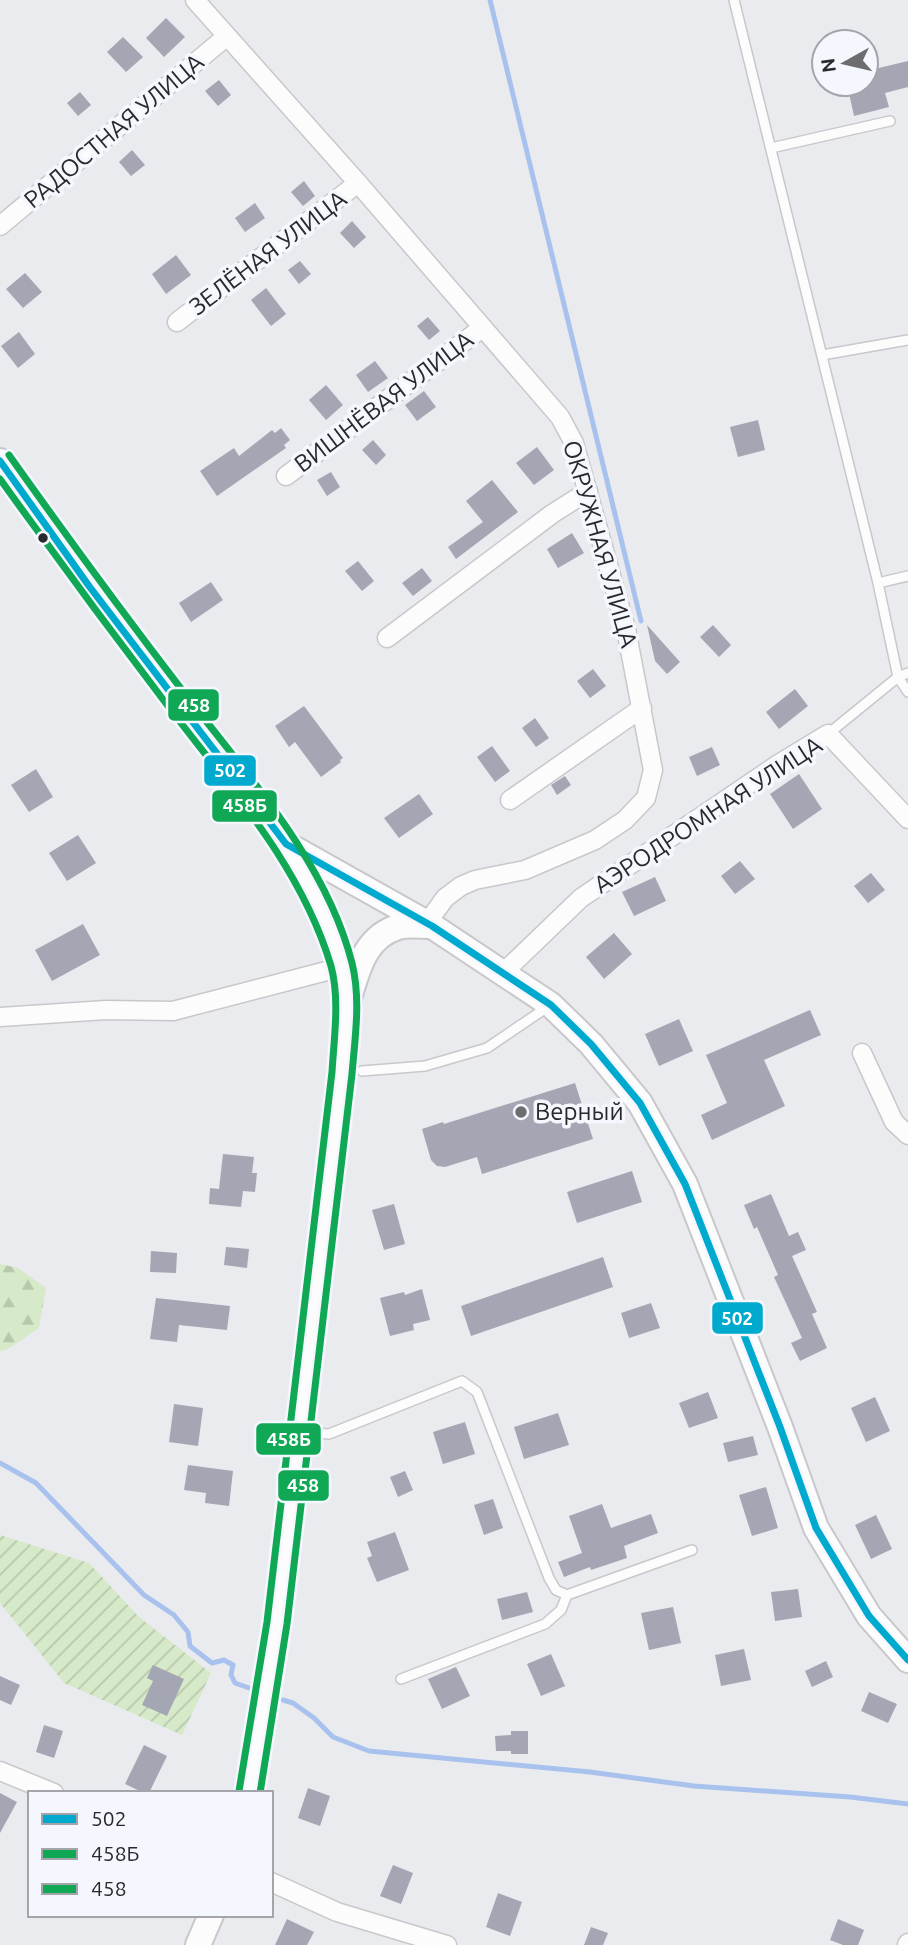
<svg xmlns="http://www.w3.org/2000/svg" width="908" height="1945" font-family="Ubuntu,sans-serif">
  <defs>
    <pattern id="forest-firs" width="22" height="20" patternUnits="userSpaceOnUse" patternTransform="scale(1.75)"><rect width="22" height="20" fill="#d6e9c8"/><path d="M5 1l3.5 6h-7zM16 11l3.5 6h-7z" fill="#b8c8ac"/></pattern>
    <pattern id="garden-furrows" width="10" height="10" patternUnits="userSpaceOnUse" patternTransform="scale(1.75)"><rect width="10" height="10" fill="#d6e9c8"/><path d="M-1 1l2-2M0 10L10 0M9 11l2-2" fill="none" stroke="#b8c8ac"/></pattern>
  </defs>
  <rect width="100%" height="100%" fill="#eaebef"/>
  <!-- forest -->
  <path fill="url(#forest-firs)" d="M0 1264 18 1268 46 1288 39 1328 8 1349 0 1351Z"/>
  <!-- garden -->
  <path fill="url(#garden-furrows)" d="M0 1535 89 1563 139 1617 211 1673 182 1735 64 1683 0 1603Z"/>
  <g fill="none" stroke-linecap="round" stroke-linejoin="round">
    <!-- stream -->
    <path stroke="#a9c2ed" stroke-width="5" d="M490 0 641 621
      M0 1463 36 1483 144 1595 174 1615 188 1632 190 1646 212 1663 224 1660 233 1665 231 1675 235 1683 252 1689
      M283 1700 293 1703 314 1718 333 1737 369 1751 590 1772 694 1786 850 1797 908 1804"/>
  </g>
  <!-- building -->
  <path fill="#a4a6b3" d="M166 18 185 37 164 57 146 38Z
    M123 37 143 57 126 72 107 52Z
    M908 61V87L885 93 889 107 854 116 847 84H866V71Z
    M219 80 231 95 218 106 205 91Z
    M80 92 91 105 78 116 67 103Z
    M132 150 145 165 131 176 119 162Z
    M304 181 315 196 303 206 291 192Z
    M255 203 265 218 245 232 235 218Z
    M352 221 366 237 354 248 340 233Z
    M176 255 191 275 166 294 152 274Z
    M300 261 311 274 299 284 288 270Z
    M25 273 42 292 23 308 6 289Z
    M266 288 286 314 271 326 251 300Z
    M428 317 440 331 429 340 417 326Z
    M19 332 35 354 18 368 1 346Z
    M375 361 388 378 368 392 356 375Z
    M326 385 343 405 326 420 309 400Z
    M424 391 436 407 417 421 405 405Z
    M758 420 765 450 738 457 730 427Z
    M281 428 290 440 284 445 286 448 217 496 200 471 234 448 239 456 272 430 275 433Z
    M373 440 386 455 376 465 362 450Z
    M537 447 554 470 534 485 516 463Z
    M331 472 340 487 327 496 317 480Z
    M492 480 518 512 456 559 448 547 483 522 466 501Z
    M572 533 584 553 558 568 547 549Z
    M358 561 374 581 362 591 345 571Z
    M422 568 432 581 413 596 402 583Z
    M211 582 223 600 191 622 179 603Z
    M647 625 680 662 667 674 655 661Z
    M713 625 731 645 719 657 700 637Z
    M593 669 606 686 590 698 577 681Z
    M795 689 808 706 779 729 766 712Z
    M304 706 343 758 340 760 341 762 321 777 295 742 289 747 275 726Z
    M535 718 549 738 536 747 522 728Z
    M492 746 510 771 495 782 477 757Z
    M712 747 720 765 697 776 689 757Z
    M36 769 53 797 29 812 11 785Z
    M799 774 822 809 793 829 770 794Z
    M565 776 571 785 557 795 551 785Z
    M419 794 433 814 399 838 384 818Z
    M78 835 96 863 67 881 49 853Z
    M740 861 755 879 735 894 721 876Z
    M871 873 885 890 868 903 854 886Z
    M655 877 666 901 634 916 622 892Z
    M83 924 100 955 52 981 35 950Z
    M614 933 632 954 604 979 586 957Z
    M810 1010 821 1035 764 1060 785 1106 712 1140 701 1115 727 1103 706 1055Z
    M679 1019 693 1051 659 1066 645 1034Z
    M575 1083 593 1139 482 1174 477 1157 445 1167 437 1166 431 1160 422 1129 443 1122 444 1124Z
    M223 1154 254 1157 252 1173H257L255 1192 243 1191 241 1207 209 1204 210 1188 219 1189Z
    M632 1171 642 1202 577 1223 567 1192Z
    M771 1194 789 1236 798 1232 806 1250 792 1256 817 1312 812 1314 827 1348 800 1361 791 1343 802 1338 774 1277 778 1275 757 1227 754 1229 744 1205Z
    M394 1204 405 1244 384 1250 372 1210Z
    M226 1247 249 1249 247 1268 224 1265Z
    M151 1251 177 1253 176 1273 150 1272Z
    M603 1257 613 1287 471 1336 461 1306Z
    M422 1289 430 1320 413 1324 414 1330 390 1336 380 1298 404 1292 405 1295Z
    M156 1298 230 1306 227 1330 179 1325 177 1342 150 1339Z
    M651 1303 660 1328 629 1338 621 1313Z
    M708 1392 718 1418 689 1428 679 1403Z
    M875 1397 890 1431 866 1442 851 1408Z
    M174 1404 203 1408 198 1446 169 1442Z
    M558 1413 569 1445 524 1459 514 1427Z
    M465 1422 475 1454 443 1464 433 1432Z
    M753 1436 758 1455 728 1462 723 1443Z
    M188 1465 233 1471 229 1506 205 1503 206 1493 184 1490Z
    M405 1471 413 1490 398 1497 390 1477Z
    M766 1487 778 1528 752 1536 739 1495Z
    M493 1499 503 1528 484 1535 474 1505Z
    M602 1504 611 1528 651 1514 658 1533 624 1546 627 1558 591 1570 590 1567 564 1577 558 1562 582 1553 569 1516Z
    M876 1515 892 1549 871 1559 855 1525Z
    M395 1532 409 1570 377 1582 367 1558 372 1556 367 1542Z
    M798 1589 802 1617 775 1621 771 1592Z
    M527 1592 533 1612 502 1620 497 1599Z
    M673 1607 681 1643 649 1650 641 1613Z
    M744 1649 751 1680 721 1686 715 1655Z
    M551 1654 565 1686 541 1696 527 1664Z
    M826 1661 833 1677 812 1687 805 1671Z
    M153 1665 184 1679 167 1716 142 1705 153 1681 147 1678Z
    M456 1667 470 1696 442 1709 428 1679Z
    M0 1676 20 1685 11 1705 0 1700Z
    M869 1692 897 1704 888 1723 861 1711Z
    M44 1725 63 1731 54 1758 36 1752Z
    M511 1731H528V1754H511V1751H496L495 1736 511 1735Z
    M144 1745 167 1756 149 1793H144L125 1784Z
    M308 1788 330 1796 320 1826 298 1818Z
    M0 1793 17 1802 0 1833Z
    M393 1865 413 1873 401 1904 380 1896Z
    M498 1893 522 1902 510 1936 486 1927Z
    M287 1919 314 1932 307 1945H275Z
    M838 1919 864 1930 858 1945H843L830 1940Z
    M591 1927 608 1933 603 1945H584Z"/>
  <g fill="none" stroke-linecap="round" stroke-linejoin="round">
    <!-- lane casing -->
    <g stroke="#c8c8cb" stroke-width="12">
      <path id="lane" d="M734 0 878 583 898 677 908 692
        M771 148 890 121
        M822 355 908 340
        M878 583 908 576
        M828 734 898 677 908 673
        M362 1071 425 1066 487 1048 549 1006
        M301 1432 329 1434 462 1381 477 1392 549 1578 556 1590 567 1595 692 1550
        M401 1679 545 1624 561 1610 567 1595"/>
    </g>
    <!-- street casing -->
    <g stroke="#c8c8cb" stroke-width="21">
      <path id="street" d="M195 0 358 183 560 417 574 443 626 629 653 770 646 798 625 820 595 840 525 870 475 880 461 886 445 898 427 923
        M0 226 227 36
        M177 322 358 183
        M286 476 482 328
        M387 638 552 514 588 491
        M510 800 642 708
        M504 972 581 898 777 765 828 734 908 819
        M0 1017 106 1010 173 1011 342 967
        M862 1053 894 1122 908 1135
        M0 1771 54 1793
        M271 1882 337 1912 447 1945
        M907 1945 908 1943"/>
    </g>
    <!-- secondary casing -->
    <g stroke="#c8c8cb" stroke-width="28">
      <path id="secondary" d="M0 461 89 586 286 844 327 922 342 967 346 1005 342 1073 277 1623 249 1793
        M286 844 432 926 551 1005 591 1044 640 1103 685 1184 780 1427 816 1528 869 1616 908 1660
        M349 998C358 969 365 937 398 927 408 924 421 926 432 926
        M198 1945 211 1915"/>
    </g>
    <!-- lane -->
    <use href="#lane" stroke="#fcfcfd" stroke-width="9"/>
    <!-- street -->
    <use href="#street" stroke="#fcfcfd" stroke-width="18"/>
    <!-- secondary -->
    <use href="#secondary" stroke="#fcfcfd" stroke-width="24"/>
    <!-- bus-1 casing -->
    <g stroke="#f5f7fe" stroke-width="12">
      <path id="bus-1" d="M0 461 89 586 286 844 432 926 551 1005 591 1044 640 1103 685 1184 780 1427 816 1528 869 1616 908 1660"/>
    </g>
    <!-- bus-2 casing -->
    <g stroke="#f5f7fe" stroke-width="12">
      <path id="bus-2" d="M0 479C56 557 113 634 171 710 232 790 302 868 331 966 340 999 334 1038 332 1072L267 1622 239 1791"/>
    </g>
    <!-- bus-3 casing -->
    <g stroke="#f5f7fe" stroke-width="12">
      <path id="bus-3" d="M9 455C65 534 123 613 182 690 245 773 326 860 352 963 361 999 355 1038 352 1074L287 1624 260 1793"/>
    </g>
    <!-- bus-1 -->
    <use href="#bus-1" stroke="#00a9ce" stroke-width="7"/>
    <!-- bus-2 -->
    <use href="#bus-2" stroke="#10a855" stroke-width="7"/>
    <!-- bus-3 -->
    <use href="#bus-3" stroke="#10a855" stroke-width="7"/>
  </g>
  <!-- markers -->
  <circle fill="#29292c" stroke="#f5f7fe" stroke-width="2.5" cx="43" cy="538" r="6"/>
  <circle fill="#6d6d70" stroke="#f5f7fe" stroke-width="2.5" cx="521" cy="1112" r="7"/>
  <g text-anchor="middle" stroke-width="7" stroke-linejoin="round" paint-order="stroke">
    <!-- street labels -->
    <g font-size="24" fill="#29292c" stroke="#f5f7fe">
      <text transform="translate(114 131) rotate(-40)" y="8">РАДОСТНАЯ УЛИЦА</text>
      <text transform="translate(268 253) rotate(-37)" y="8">ЗЕЛЁНАЯ УЛИЦА</text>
      <text transform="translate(384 402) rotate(-37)" y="8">ВИШНЁВАЯ УЛИЦА</text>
      <text transform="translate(600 544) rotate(74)" y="8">ОКРУЖНАЯ УЛИЦА</text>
      <text transform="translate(708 815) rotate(-33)" y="8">АЭРОДРОМНАЯ УЛИЦА</text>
    </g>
    <!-- poi labels -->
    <g font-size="24" fill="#29292c" stroke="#f5f7fe" text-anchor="start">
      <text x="535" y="1120">Верный</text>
    </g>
  </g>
  <g stroke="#f5f7fe" stroke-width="2.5">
    <rect x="167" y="688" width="53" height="34" rx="7" fill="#10a855"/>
    <rect x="203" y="754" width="54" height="33" rx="7" fill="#00a9ce"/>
    <rect x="211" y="789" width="67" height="34" rx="7" fill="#10a855"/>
    <rect x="711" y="1301" width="53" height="34" rx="7" fill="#00a9ce"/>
    <rect x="255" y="1422" width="67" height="34" rx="7" fill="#10a855"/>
    <rect x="277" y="1469" width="53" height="33" rx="7" fill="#10a855"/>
  </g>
  <g font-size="19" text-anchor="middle" font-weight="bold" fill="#fff">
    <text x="194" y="712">458</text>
    <text x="230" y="777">502</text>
    <text x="245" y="812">458Б</text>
    <text x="737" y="1325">502</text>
    <text x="289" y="1446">458Б</text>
    <text x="303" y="1492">458</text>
  </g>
  <!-- legend -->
  <rect x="28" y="1791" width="245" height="126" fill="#f5f7fe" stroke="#a3a5aa" stroke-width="2"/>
  <rect x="42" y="1814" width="35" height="10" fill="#00a9ce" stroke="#a3a5aa" stroke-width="2"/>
  <text x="91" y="1826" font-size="21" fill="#29292c">502</text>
  <rect x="42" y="1849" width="35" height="10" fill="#10a855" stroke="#a3a5aa" stroke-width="2"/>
  <text x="91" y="1861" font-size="21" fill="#29292c">458Б</text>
  <rect x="42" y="1884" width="35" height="10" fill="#10a855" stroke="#a3a5aa" stroke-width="2"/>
  <text x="91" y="1896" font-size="21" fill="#29292c">458</text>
  <!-- north arrow -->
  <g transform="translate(845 63) rotate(262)"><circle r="33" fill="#f5f7fe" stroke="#a3a5aa" stroke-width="2"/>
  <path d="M0-5L12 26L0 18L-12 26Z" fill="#6d6d70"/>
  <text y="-10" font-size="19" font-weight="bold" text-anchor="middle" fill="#29292c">N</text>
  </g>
</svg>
